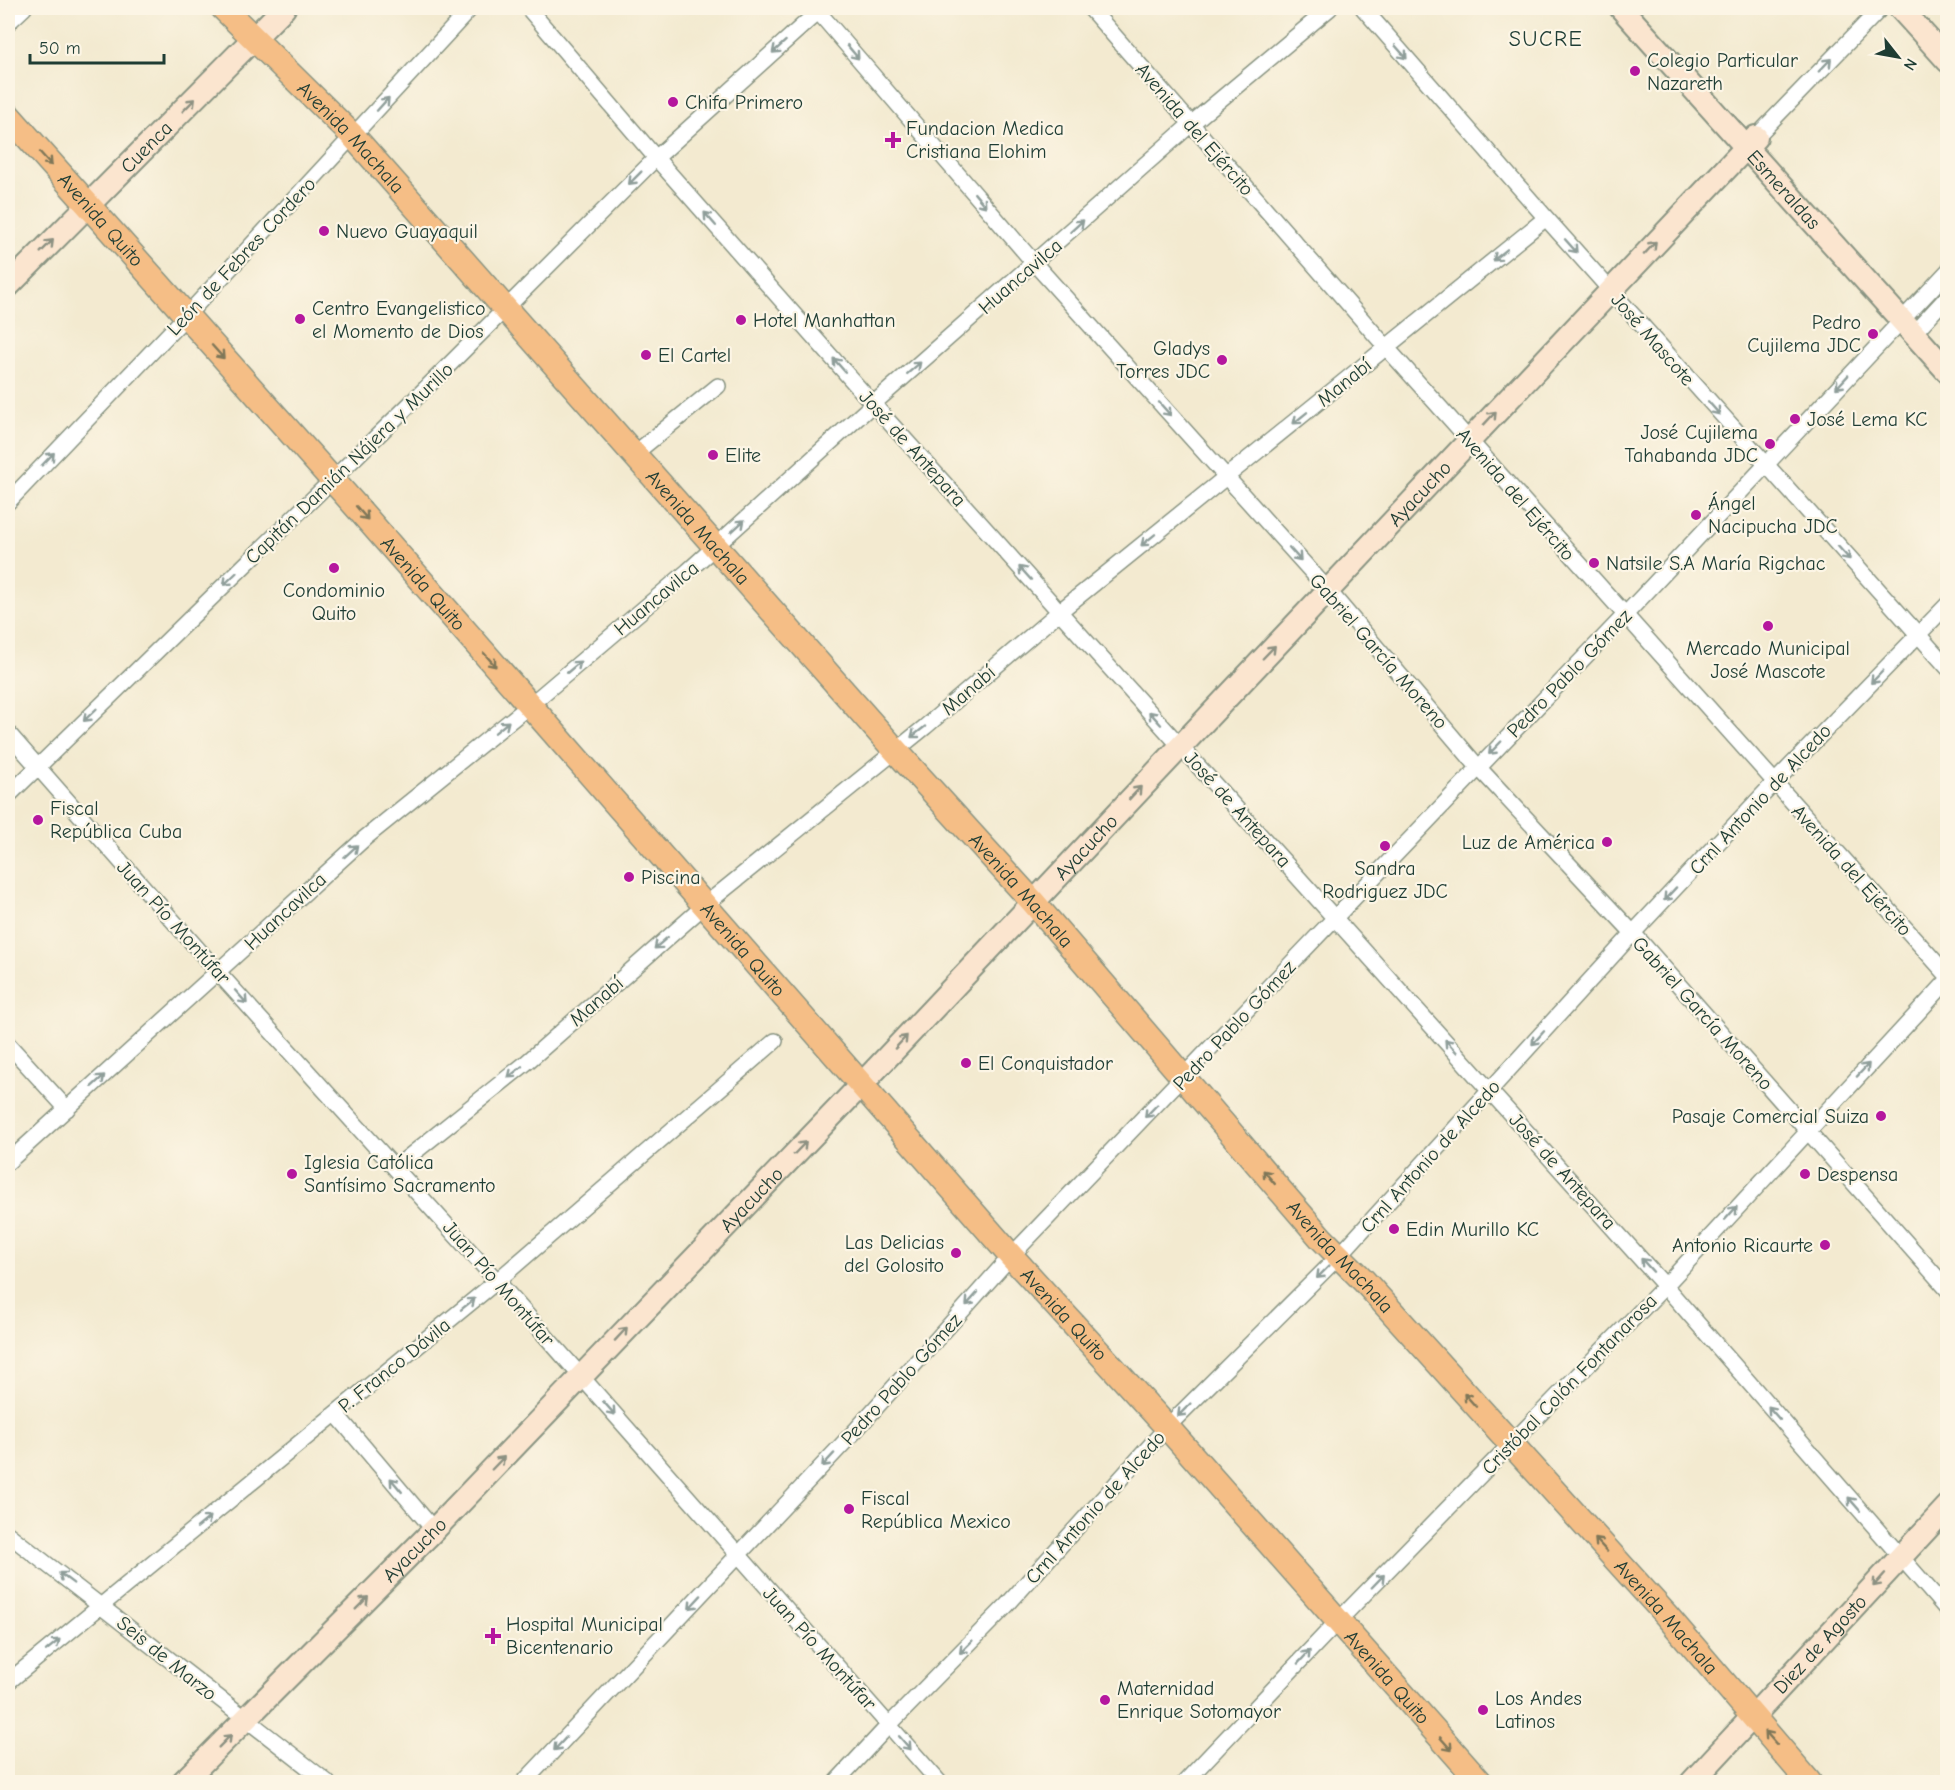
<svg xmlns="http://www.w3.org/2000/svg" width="1955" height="1790" font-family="'Comic Neue',sans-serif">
  <rect width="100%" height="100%" fill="#fcf5e5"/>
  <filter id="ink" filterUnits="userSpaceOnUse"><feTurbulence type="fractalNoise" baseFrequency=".0167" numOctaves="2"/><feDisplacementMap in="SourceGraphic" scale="12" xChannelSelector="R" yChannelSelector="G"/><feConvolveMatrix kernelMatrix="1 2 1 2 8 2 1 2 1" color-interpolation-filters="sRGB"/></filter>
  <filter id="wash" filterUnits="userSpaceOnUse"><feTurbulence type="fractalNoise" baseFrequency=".008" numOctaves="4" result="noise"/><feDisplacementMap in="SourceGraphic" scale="24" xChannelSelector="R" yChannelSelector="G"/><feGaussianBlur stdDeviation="1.35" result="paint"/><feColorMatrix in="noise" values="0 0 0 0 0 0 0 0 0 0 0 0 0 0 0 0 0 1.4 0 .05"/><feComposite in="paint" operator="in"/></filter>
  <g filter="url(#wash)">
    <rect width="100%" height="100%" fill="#f3ead0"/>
  </g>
  <g filter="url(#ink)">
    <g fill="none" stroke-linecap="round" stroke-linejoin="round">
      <!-- street casing -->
      <g stroke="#899482" stroke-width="18">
        <path id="street" d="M528 8 656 158 873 404 1665 1286 1948 1611
          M815 8 1035 264 1328 590 1478 767 1633 933 1948 1290
          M1090 8 1386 347 1948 976
          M1363 8 1546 218 1948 668
          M8 23 24 8
          M1756 137 1881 8
          M1913 334 1948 296
          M633 455 718 386
          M8 502 186 316 471 8
          M8 733 225 980 497 1281 939 1782
          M8 796 408 406 656 158 822 8
          M8 1044 67 1109
          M8 1162 365 838 530 705 688 571 873 404 1191 124 1330 8
          M396 1167 526 1063 705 905 925 727 1059 612 1546 218
          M336 1414 434 1530
          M8 1534 327 1782
          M8 1682 497 1281 775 1041
          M524 1782 855 1431 1011 1256 1624 616 1948 271
          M836 1782 889 1725 1007 1605 1167 1427 1339 1256 1633 933 1774 783 1948 604
          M1185 1782 1337 1622 1665 1286 1948 980"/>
      </g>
      <!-- secondary casing -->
      <g stroke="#899482" stroke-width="26">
        <g id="secondary">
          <path id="s1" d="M1621 8 1948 372"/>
          <path d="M1900 8 1948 61"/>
          <path id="s2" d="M8 286 284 8"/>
          <path id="s3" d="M183 1782 434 1530 861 1085 1756 137"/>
          <path id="s4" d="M1692 1782 1948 1506"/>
        </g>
      </g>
      <!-- primary casing -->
      <g stroke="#899482" stroke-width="27">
        <g id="primary">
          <path id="s5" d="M223 8 353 136 895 750 1033 902 1321 1238 1364 1281 1667 1616 1809 1782"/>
          <path id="s6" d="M8 115 362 513 1011 1256 1167 1427 1480 1782"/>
        </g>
      </g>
      <!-- street -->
      <use href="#street" stroke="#fff" stroke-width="15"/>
      <!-- secondary -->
      <use href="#secondary" stroke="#fbe5cf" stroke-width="22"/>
      <!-- primary -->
      <use href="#primary" stroke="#f5be86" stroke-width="24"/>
    </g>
    <!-- one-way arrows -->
    <defs><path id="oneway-shaft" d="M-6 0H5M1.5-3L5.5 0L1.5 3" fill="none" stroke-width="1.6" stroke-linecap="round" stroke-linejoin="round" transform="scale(1.5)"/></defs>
    <g stroke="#8f9e9a">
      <use href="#oneway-shaft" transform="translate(779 47) rotate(138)"/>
      <use href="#oneway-shaft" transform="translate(853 52) rotate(50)"/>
      <use href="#oneway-shaft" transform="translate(1401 52) rotate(49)"/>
      <use href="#oneway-shaft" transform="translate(1825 65) rotate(-46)"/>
      <use href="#oneway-shaft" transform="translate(383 104) rotate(-48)"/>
      <use href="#oneway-shaft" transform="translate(635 178) rotate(135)"/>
      <use href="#oneway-shaft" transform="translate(980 200) rotate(50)"/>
      <use href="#oneway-shaft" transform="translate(710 219) rotate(-131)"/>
      <use href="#oneway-shaft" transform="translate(1077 226) rotate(-42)"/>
      <use href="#oneway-shaft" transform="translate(1571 246) rotate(48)"/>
      <use href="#oneway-shaft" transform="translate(1500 255) rotate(141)"/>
      <use href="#oneway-shaft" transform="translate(839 365) rotate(-131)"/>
      <use href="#oneway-shaft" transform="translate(914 368) rotate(-41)"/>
      <use href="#oneway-shaft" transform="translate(1842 382) rotate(133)"/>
      <use href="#oneway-shaft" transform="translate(1714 408) rotate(49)"/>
      <use href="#oneway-shaft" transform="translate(1165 409) rotate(48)"/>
      <use href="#oneway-shaft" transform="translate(1300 418) rotate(141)"/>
      <use href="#oneway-shaft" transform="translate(48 459) rotate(-46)"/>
      <use href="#oneway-shaft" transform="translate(738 526) rotate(-42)"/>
      <use href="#oneway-shaft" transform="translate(1148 540) rotate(141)"/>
      <use href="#oneway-shaft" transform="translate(1844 553) rotate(48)"/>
      <use href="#oneway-shaft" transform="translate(1295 554) rotate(48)"/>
      <use href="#oneway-shaft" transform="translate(1025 573) rotate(-132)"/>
      <use href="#oneway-shaft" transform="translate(230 579) rotate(136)"/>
      <use href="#oneway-shaft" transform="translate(574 667) rotate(-40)"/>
      <use href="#oneway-shaft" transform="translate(1877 677) rotate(134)"/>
      <use href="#oneway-shaft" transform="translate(90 715) rotate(136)"/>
      <use href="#oneway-shaft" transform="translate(1155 718) rotate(-132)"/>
      <use href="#oneway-shaft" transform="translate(502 727) rotate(-39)"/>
      <use href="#oneway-shaft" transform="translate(918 732) rotate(142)"/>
      <use href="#oneway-shaft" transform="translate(1495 748) rotate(134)"/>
      <use href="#oneway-shaft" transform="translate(351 851) rotate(-42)"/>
      <use href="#oneway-shaft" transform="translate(1670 894) rotate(133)"/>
      <use href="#oneway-shaft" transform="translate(661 943) rotate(139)"/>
      <use href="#oneway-shaft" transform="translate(241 997) rotate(48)"/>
      <use href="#oneway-shaft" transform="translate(1538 1038) rotate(132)"/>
      <use href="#oneway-shaft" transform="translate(1451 1046) rotate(-132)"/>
      <use href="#oneway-shaft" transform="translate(1863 1070) rotate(-47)"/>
      <use href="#oneway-shaft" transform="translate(515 1072) rotate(141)"/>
      <use href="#oneway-shaft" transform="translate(98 1081) rotate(-42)"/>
      <use href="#oneway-shaft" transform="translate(1151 1111) rotate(134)"/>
      <use href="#oneway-shaft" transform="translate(1731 1213) rotate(-48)"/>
      <use href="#oneway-shaft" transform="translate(1647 1265) rotate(-132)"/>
      <use href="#oneway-shaft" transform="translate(1323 1272) rotate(135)"/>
      <use href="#oneway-shaft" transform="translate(972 1299) rotate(132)"/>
      <use href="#oneway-shaft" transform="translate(468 1304) rotate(-39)"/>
      <use href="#oneway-shaft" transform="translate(609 1408) rotate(49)"/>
      <use href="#oneway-shaft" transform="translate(1184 1410) rotate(135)"/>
      <use href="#oneway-shaft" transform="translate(1774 1413) rotate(-131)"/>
      <use href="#oneway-shaft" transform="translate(828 1460) rotate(133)"/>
      <use href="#oneway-shaft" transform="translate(396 1485) rotate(-130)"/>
      <use href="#oneway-shaft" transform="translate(1854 1504) rotate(-131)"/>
      <use href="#oneway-shaft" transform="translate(204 1522) rotate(-39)"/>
      <use href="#oneway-shaft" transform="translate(66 1578) rotate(-143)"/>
      <use href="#oneway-shaft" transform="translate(1378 1581) rotate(-46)"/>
      <use href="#oneway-shaft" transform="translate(695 1602) rotate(133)"/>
      <use href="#oneway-shaft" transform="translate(53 1645) rotate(-39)"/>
      <use href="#oneway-shaft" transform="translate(966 1647) rotate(135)"/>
      <use href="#oneway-shaft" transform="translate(1304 1657) rotate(-47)"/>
      <use href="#oneway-shaft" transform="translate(905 1743) rotate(49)"/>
      <use href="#oneway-shaft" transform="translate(560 1744) rotate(133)"/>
    </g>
    <g stroke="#8d9182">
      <use href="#oneway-shaft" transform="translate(189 105) rotate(-45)"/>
      <use href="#oneway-shaft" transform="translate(47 246) rotate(-45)"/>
      <use href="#oneway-shaft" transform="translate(1650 248) rotate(-47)"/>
      <use href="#oneway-shaft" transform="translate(1490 418) rotate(-47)"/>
      <use href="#oneway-shaft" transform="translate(1269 652) rotate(-46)"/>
      <use href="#oneway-shaft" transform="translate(1135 793) rotate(-47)"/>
      <use href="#oneway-shaft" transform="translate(901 1042) rotate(-47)"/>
      <use href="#oneway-shaft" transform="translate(800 1148) rotate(-46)"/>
      <use href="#oneway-shaft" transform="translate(621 1334) rotate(-47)"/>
      <use href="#oneway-shaft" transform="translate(498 1463) rotate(-46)"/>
      <use href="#oneway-shaft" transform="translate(1879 1580) rotate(132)"/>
      <use href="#oneway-shaft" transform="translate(362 1603) rotate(-45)"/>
      <use href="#oneway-shaft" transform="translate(225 1741) rotate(-45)"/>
    </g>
    <g stroke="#7f7759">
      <use href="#oneway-shaft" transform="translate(46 159) rotate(48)"/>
      <use href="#oneway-shaft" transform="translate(218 352) rotate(48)"/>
      <use href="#oneway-shaft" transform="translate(362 513) rotate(49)"/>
      <use href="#oneway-shaft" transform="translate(490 660) rotate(49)"/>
      <use href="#oneway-shaft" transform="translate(1269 1177) rotate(-130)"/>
      <use href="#oneway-shaft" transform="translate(1470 1400) rotate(-132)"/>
      <use href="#oneway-shaft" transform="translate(1601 1545) rotate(-133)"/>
      <use href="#oneway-shaft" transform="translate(1771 1738) rotate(-131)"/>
      <use href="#oneway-shaft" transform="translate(1446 1744) rotate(48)"/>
    </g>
  </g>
  <!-- markers -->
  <g fill="#b5179e" stroke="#fcf5e5" stroke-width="2">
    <circle cx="1635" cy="71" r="6"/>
    <circle cx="673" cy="102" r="6"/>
    <path d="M890 131h6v6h6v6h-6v6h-6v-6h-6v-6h6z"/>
    <circle cx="324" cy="231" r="6"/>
    <circle cx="300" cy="319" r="6"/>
    <circle cx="741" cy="320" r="6"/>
    <circle cx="1873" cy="334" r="6"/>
    <circle cx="646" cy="355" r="6"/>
    <circle cx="1222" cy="360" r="6"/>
    <circle cx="1795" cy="419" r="6"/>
    <circle cx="1770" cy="444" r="6"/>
    <circle cx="713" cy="455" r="6"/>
    <circle cx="1696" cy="515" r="6"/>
    <circle cx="1594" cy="563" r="6"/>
    <circle cx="334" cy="568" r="6"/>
    <circle cx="1768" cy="626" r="6"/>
    <circle cx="38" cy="820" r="6"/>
    <circle cx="1607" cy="842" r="6"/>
    <circle cx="1385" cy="846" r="6"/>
    <circle cx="629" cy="877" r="6"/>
    <circle cx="966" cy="1063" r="6"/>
    <circle cx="1881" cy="1116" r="6"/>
    <circle cx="292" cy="1174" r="6"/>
    <circle cx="1805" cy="1174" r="6"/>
    <circle cx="1394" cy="1229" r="6"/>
    <circle cx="1825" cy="1245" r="6"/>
    <circle cx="956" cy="1253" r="6"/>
    <circle cx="849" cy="1509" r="6"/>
    <path d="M490 1627h6v6h6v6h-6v6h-6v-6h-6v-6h6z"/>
    <circle cx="1105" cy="1700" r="6"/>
    <circle cx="1483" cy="1710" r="6"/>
  </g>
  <g text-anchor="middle" stroke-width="4.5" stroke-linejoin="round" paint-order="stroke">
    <!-- poi labels -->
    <g font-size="20" fill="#1f3d34" stroke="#fcf5e5" text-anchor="start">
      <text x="1647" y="67">Colegio Particular<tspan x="1647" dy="23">Nazareth</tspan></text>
      <text x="685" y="109">Chifa Primero</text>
      <text x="906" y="135">Fundacion Medica<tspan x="906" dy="23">Cristiana Elohim</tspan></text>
      <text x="336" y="238">Nuevo Guayaquil</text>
      <text x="312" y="315">Centro Evangelistico<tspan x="312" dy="23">el Momento de Dios</tspan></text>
      <text x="753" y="327">Hotel Manhattan</text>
      <text x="1861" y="329" text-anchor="end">Pedro<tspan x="1861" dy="23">Cujilema JDC</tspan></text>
      <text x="1210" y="355" text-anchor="end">Gladys<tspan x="1210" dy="23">Torres JDC</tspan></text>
      <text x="658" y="362">El Cartel</text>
      <text x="1807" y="426">José Lema KC</text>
      <text x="1758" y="439" text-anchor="end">José Cujilema<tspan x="1758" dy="23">Tahabanda JDC</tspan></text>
      <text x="725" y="462">Elite</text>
      <text x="1708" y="510">Ángel<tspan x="1708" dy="23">Nacipucha JDC</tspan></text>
      <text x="1606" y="570">Natsile S.A María Rigchac</text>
      <text x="334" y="597" text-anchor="middle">Condominio<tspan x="334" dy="23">Quito</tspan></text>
      <text x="1768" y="655" text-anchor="middle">Mercado Municipal<tspan x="1768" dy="23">José Mascote</tspan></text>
      <text x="50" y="815">Fiscal<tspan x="50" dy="23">República Cuba</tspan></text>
      <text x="1595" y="849" text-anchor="end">Luz de América</text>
      <text x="1385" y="875" text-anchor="middle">Sandra<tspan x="1385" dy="23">Rodriguez JDC</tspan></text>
      <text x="641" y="884">Piscina</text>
      <text x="978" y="1070">El Conquistador</text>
      <text x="1869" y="1123" text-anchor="end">Pasaje Comercial Suiza</text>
      <text x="304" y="1169">Iglesia Católica<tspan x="304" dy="23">Santísimo Sacramento</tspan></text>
      <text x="1817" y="1181">Despensa</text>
      <text x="1406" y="1236">Edin Murillo KC</text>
      <text x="944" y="1249" text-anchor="end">Las Delicias<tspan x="944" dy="23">del Golosito</tspan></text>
      <text x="1813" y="1252" text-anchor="end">Antonio Ricaurte</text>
      <text x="861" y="1505">Fiscal<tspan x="861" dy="23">República Mexico</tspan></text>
      <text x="506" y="1631">Hospital Municipal<tspan x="506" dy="23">Bicentenario</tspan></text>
      <text x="1117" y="1695">Maternidad<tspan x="1117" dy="23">Enrique Sotomayor</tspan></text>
      <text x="1495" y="1705">Los Andes<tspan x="1495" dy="23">Latinos</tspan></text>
    </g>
    <!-- street labels -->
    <g font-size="20" fill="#1f3d34" stroke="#fcf5e5">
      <text transform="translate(1195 129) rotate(49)" y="7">Avenida del Ejército</text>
      <text dy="7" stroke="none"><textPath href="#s5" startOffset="182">Avenida Machala</textPath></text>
      <text dy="7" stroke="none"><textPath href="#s2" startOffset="196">Cuenca</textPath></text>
      <text dy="7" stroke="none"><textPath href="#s1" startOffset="244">Esmeraldas</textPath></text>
      <text dy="7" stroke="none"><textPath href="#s6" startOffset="140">Avenida Quito</textPath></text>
      <text transform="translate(241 256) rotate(-47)" y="7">León de Febres Cordero</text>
      <text transform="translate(1020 276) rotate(-41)" y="7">Huancavilca</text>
      <text transform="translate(1653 339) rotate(49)" y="7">José Mascote</text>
      <text transform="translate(1344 382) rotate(-39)" y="7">Manabí</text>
      <text transform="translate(913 448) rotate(48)" y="7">José de Antepara</text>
      <text transform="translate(349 463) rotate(-44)" y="7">Capitán Damián Nájera y Murillo</text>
      <text dy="7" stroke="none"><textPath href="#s3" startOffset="1786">Ayacucho</textPath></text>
      <text transform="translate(1516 494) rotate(49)" y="7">Avenida del Ejército</text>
      <text dy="7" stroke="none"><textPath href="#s5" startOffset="704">Avenida Machala</textPath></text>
      <text dy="7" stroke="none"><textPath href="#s6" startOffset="626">Avenida Quito</textPath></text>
      <text transform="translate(656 598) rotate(-40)" y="7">Huancavilca</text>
      <text transform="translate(1379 651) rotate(49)" y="7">Gabriel García Moreno</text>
      <text transform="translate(1569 673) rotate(-46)" y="7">Pedro Pablo Gómez</text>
      <text transform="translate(968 690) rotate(-41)" y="7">Manabí</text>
      <text transform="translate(1760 799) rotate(-47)" y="7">Crnl Antonio de Alcedo</text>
      <text transform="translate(1238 809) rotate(48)" y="7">José de Antepara</text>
      <text dy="7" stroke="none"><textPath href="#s3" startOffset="1300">Ayacucho</textPath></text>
      <text transform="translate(1852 870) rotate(48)" y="7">Avenida del Ejército</text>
      <text dy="7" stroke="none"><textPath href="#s5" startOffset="1190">Avenida Machala</textPath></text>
      <text transform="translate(285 911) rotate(-43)" y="7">Huancavilca</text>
      <text transform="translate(174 922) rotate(48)" y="7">Juan Pío Montúfar</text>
      <text dy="7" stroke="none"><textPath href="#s6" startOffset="1112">Avenida Quito</textPath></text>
      <text transform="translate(596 1001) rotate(-41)" y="7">Manabí</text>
      <text transform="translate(1703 1013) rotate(48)" y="7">Gabriel García Moreno</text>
      <text transform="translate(1234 1025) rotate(-47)" y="7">Pedro Pablo Gómez</text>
      <text transform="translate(1430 1156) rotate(-48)" y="7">Crnl Antonio de Alcedo</text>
      <text transform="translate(1563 1171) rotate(48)" y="7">José de Antepara</text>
      <text dy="7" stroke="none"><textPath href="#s3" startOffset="814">Ayacucho</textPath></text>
      <text dy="7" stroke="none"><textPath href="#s5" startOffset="1676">Avenida Machala</textPath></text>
      <text transform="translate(499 1283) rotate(49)" y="7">Juan Pío Montúfar</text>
      <text dy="7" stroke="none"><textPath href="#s6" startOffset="1598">Avenida Quito</textPath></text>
      <text transform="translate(394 1365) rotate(-39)" y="7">P. Franco Dávila</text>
      <text transform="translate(901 1379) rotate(-48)" y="7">Pedro Pablo Gómez</text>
      <text transform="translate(1569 1384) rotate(-46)" y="7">Cristóbal Colón Fontanarosa</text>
      <text transform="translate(1095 1507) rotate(-48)" y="7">Crnl Antonio de Alcedo</text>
      <text dy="7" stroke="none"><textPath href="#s3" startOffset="328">Ayacucho</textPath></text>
      <text dy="7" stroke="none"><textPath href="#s5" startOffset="2162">Avenida Machala</textPath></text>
      <text dy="7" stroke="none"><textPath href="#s4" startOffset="188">Diez de Agosto</textPath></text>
      <text transform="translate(820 1648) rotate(48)" y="7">Juan Pío Montúfar</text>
      <text transform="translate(167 1658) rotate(39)" y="7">Seis de Marzo</text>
      <text dy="7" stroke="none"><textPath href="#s6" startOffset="2084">Avenida Quito</textPath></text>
    </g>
    <!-- quarter labels -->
    <g font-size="22" letter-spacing="1.5" fill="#1f3d34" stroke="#fcf5e5">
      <text x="1546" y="46">SUCRE</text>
    </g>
  </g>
  <!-- margin -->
  <rect width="1955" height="1790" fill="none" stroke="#fcf5e5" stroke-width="30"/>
  <!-- north arrow -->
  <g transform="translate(1898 57) rotate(121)" stroke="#fcf5e5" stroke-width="4.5" paint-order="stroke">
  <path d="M0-4.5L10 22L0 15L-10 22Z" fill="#1f3d34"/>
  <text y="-9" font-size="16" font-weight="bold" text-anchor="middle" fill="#1f3d34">N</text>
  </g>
  <!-- scale -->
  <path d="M30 54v9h134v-9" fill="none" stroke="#1f3d34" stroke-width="3"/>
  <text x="39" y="54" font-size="18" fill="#1f3d34" stroke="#fcf5e5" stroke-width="4.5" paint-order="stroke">50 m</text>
</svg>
